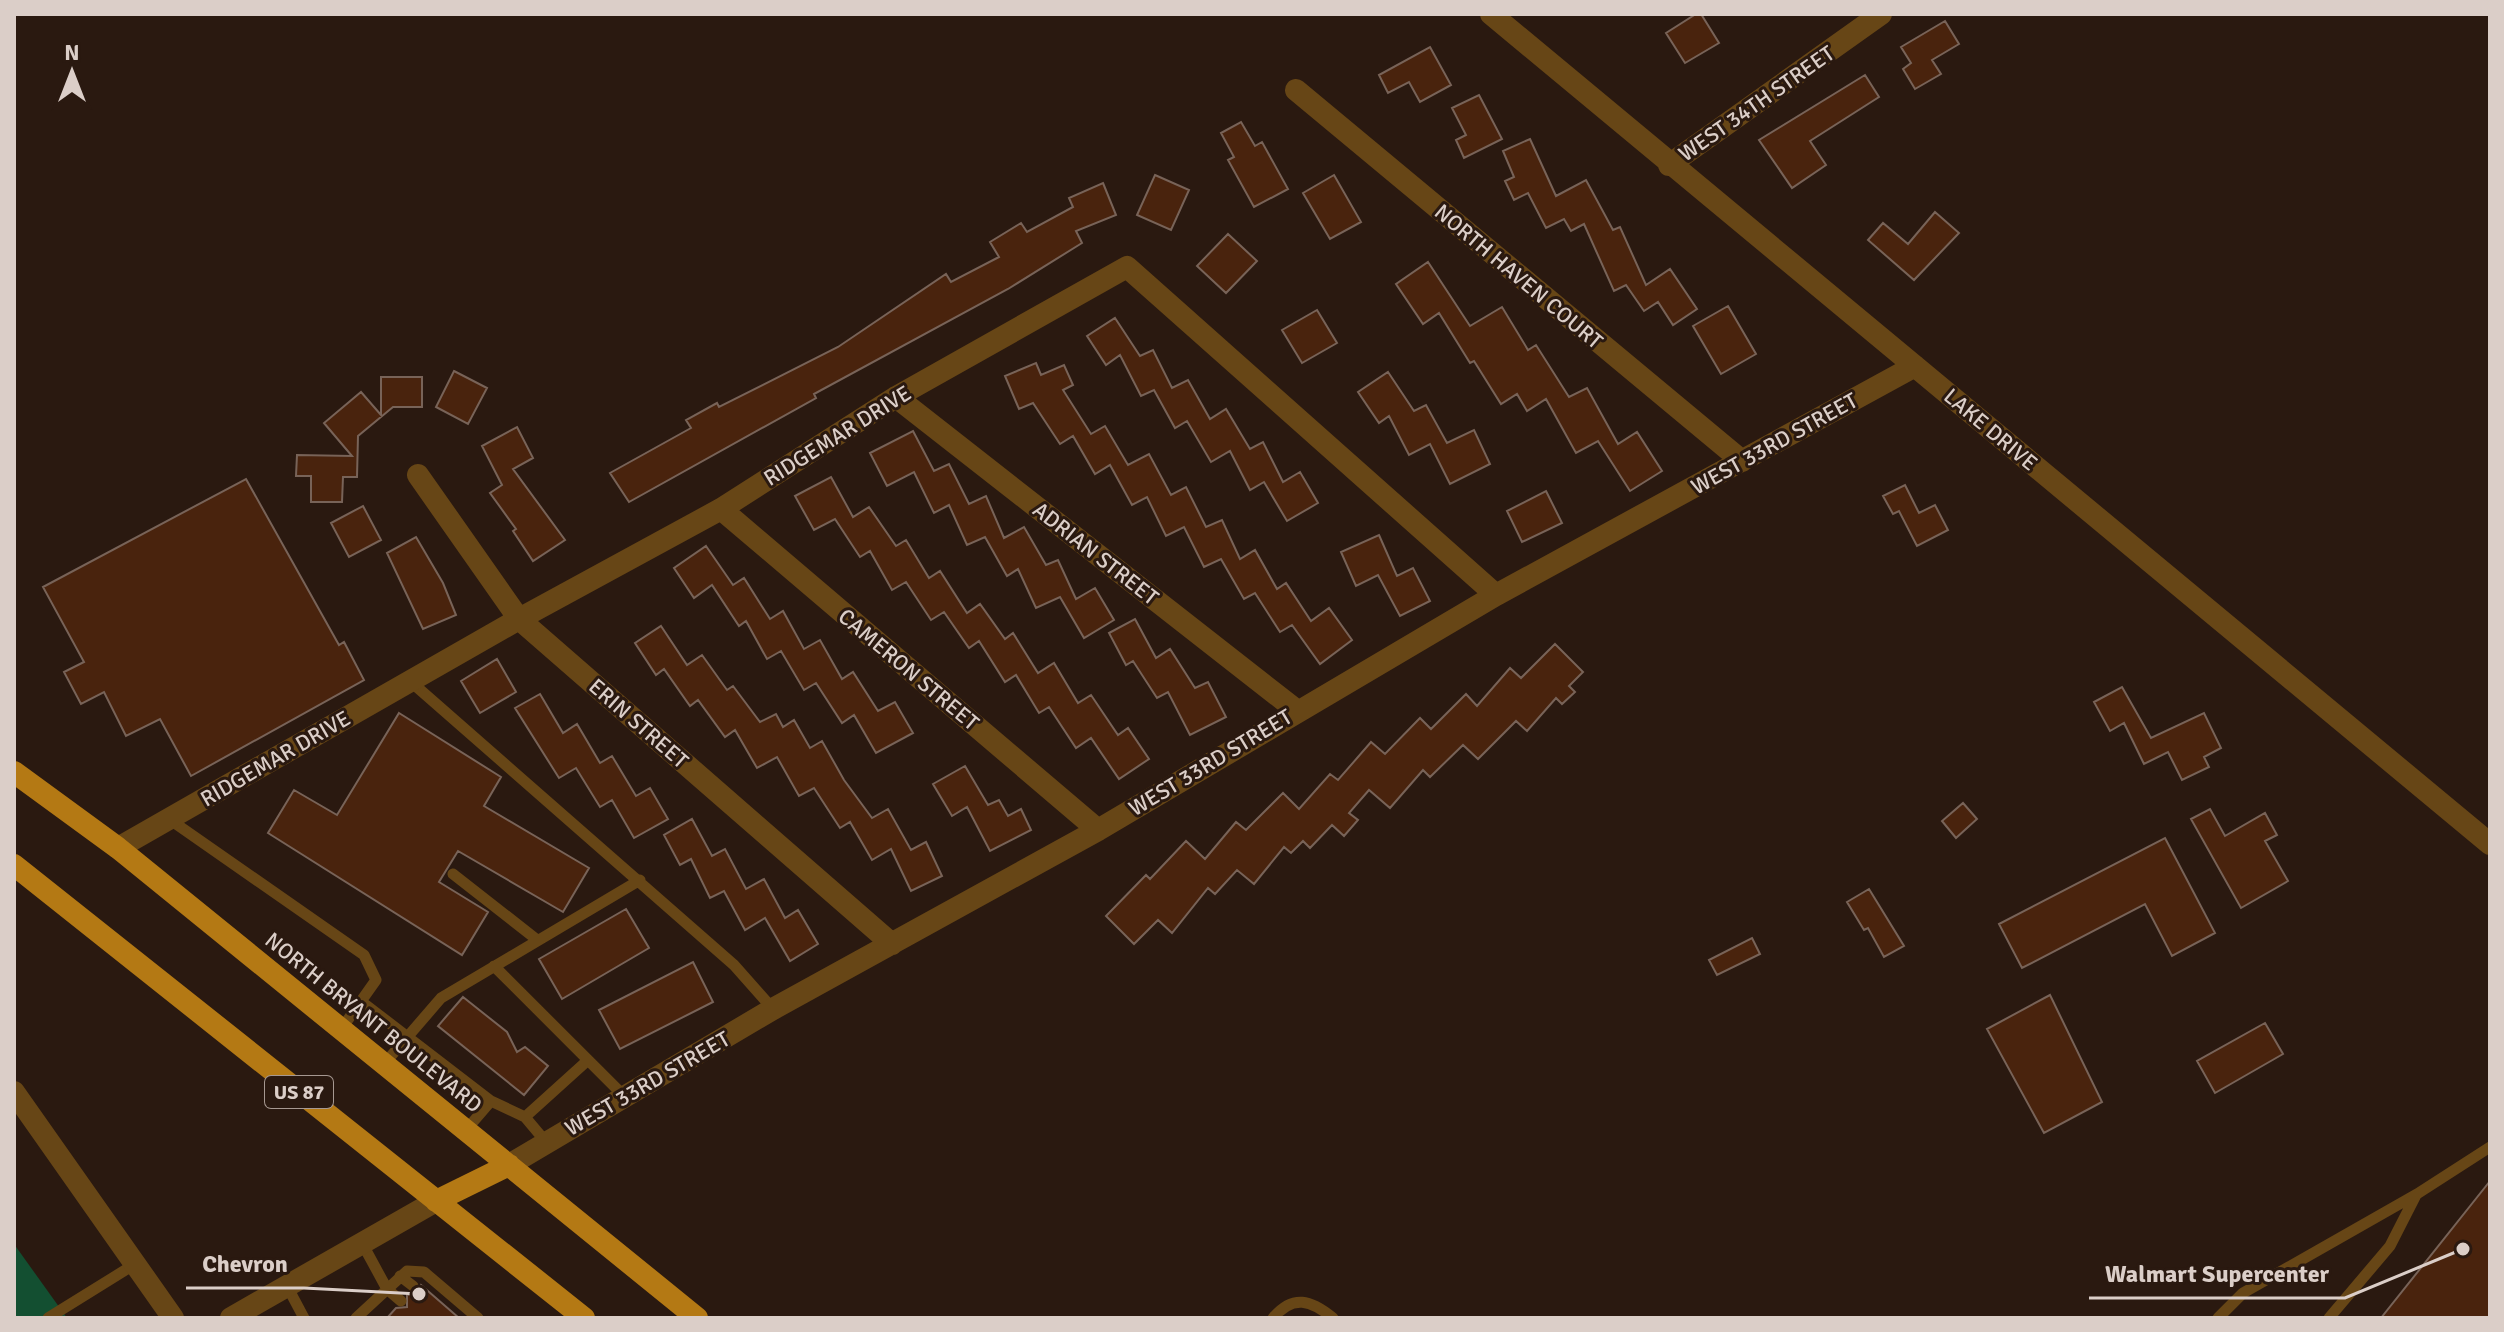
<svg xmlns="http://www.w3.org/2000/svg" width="2504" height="1332" font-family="Signika,sans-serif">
  <rect width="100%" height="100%" fill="#2a1910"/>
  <!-- green -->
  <path fill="#134f31" d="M14 1244 67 1318H14Z"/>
  <!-- building -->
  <path fill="#49230d" stroke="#786358" stroke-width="2" d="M1696 14H1701L1719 43 1685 63 1666 33Z
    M1945 21 1959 44 1932 60 1941 74 1915 89 1903 69 1911 63 1901 47Z
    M1430 47 1451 85 1420 102 1409 82 1388 93 1379 75Z
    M1865 75 1879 97 1810 141 1826 165 1792 188 1759 140Z
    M1479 95 1502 139 1464 158 1456 140 1466 135 1452 108Z
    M1241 122 1255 146 1262 142 1288 189 1254 207 1228 160 1234 157 1221 133Z
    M1530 139 1556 196 1586 180 1613 230 1620 227 1646 285 1670 269 1697 309 1673 325 1658 302 1644 311 1626 285 1614 291 1584 224 1571 231 1564 219 1546 228 1528 193 1514 200 1505 181 1514 177 1503 151Z
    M1155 175 1189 190 1171 230 1137 215Z
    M1334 175 1361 222 1330 239 1303 193Z
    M1103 183 1116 215 1076 231 1082 243 1008 289 814 394 816 398 629 502 610 473 691 428 686 420 717 403 719 407 838 347 946 274 951 282 999 257 990 242 1021 223 1027 232 1073 207 1069 198Z
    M1935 212 1959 233 1914 280 1868 240 1883 223 1908 244Z
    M1228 234 1257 261 1226 293 1197 266Z
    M1428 262 1470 326 1502 307 1528 350 1536 345 1569 397 1587 388 1618 444 1637 432 1662 471 1630 491 1598 441 1576 453 1546 399 1527 411 1517 394 1501 404 1474 361 1470 363 1439 313 1423 324 1396 284Z
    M1728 306 1756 354 1721 374 1693 326Z
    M1317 310 1337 343 1302 363 1282 330Z
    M1115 318 1140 356 1153 350 1172 388 1188 380 1210 419 1226 409 1250 449 1263 442 1283 482 1300 472 1318 503 1287 521 1264 482 1250 490 1230 451 1211 462 1187 421 1175 428 1154 390 1141 396 1120 355 1106 365 1087 336Z
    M1036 363 1041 375 1064 365 1073 385 1063 390 1091 434 1105 426 1128 465 1149 454 1171 495 1186 487 1206 527 1222 520 1240 559 1255 550 1277 589 1286 583 1311 621 1329 608 1352 640 1320 664 1292 625 1280 632 1255 593 1244 599 1221 559 1204 567 1184 527 1166 536 1147 497 1132 505 1110 465 1095 474 1073 436 1060 444 1033 403 1019 409 1005 376Z
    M454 371 487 388 468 424 436 407Z
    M1388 372 1414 411 1426 405 1447 443 1474 430 1490 464 1450 484 1430 444 1409 455 1389 416 1379 423 1358 392Z
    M381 377H422V407H393L358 436 357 477H343L342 502H311V476H296L297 455 352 456 324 423 361 392 381 415Z
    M517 427 533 458 513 469 565 540 533 561 513 531 516 529 490 493 502 485 482 446Z
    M913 431 934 471 949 464 969 504 986 496 1004 538 1024 527 1046 565 1058 560 1076 599 1095 588 1114 620 1084 638 1060 597 1036 608 1018 569 1007 576 985 537 967 545 949 505 934 513 914 472 887 486 870 453Z
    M831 477 853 517 869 507 896 546 906 540 929 578 940 571 967 613 980 604 1005 639 1013 633 1038 673 1054 663 1078 703 1091 695 1118 735 1128 728 1149 759 1119 779 1091 738 1076 748 1049 707 1039 713 1016 675 1005 682 979 641 969 648 944 612 931 620 906 582 892 590 870 551 860 557 835 519 814 530 795 496Z
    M246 479 339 645 344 642 364 680 191 776 160 719 126 736 104 692 81 704 64 672 84 662 43 587Z
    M1905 485 1919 513 1935 505 1948 530 1917 546 1899 511 1893 514 1883 496Z
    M1546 491 1562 523 1522 542 1507 511Z
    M363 506 381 540 349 557 331 523Z
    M1379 535 1397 576 1413 568 1430 601 1400 616 1378 575 1356 586 1341 552Z
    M416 537 443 583 456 615 423 629 387 553Z
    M706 546 733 585 744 578 770 619 783 611 804 649 820 640 842 679 853 672 878 711 895 702 913 733 876 753 854 715 842 723 816 683 804 690 781 651 767 659 746 621 739 626 712 585 694 598 674 568Z
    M1135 619 1156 658 1170 649 1195 688 1208 682 1226 717 1190 735 1168 692 1157 698 1133 661 1126 665 1109 633Z
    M661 626 687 665 702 655 727 690 733 686 760 722 776 714 783 727 794 720 810 748 822 741 844 780 872 818 888 809 911 850 926 842 942 876 911 891 891 849 872 860 850 822 840 828 814 788 799 796 777 757 757 768 735 730 725 737 698 700 690 706 664 669 656 675 635 643Z
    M1555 644 1583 672 1569 686 1575 692 1562 704 1556 698 1527 731 1516 721 1478 759 1463 745 1430 777 1423 770 1390 808 1369 790 1349 813 1358 820 1344 836 1332 825 1310 848 1303 841 1291 853 1284 847 1254 884 1237 870 1215 894 1208 888 1172 933 1158 920 1134 944 1106 916 1146 875 1150 879 1186 841 1205 859 1236 822 1246 830 1283 793 1299 809 1330 774 1338 780 1371 742 1385 754 1420 718 1431 729 1466 694 1477 706 1510 668 1521 678Z
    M497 659 516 692 480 713 461 681Z
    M2122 687 2151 738 2204 713 2221 748 2204 757 2209 767 2182 780 2168 752 2144 764 2124 723 2110 731 2094 702Z
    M540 694 563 733 577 724 600 763 612 756 636 796 650 788 668 819 634 838 612 800 600 807 576 768 559 778 515 708Z
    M399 713 501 777 484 806 589 868 563 912 458 851 439 882 488 912 462 955 268 833 294 790 337 815Z
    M965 766 988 805 999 800 1008 816 1021 809 1031 830 990 851 967 807 952 816 933 784Z
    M1963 803 1977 819 1956 838 1942 821Z
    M2210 809 2225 836 2265 813 2277 835 2265 841 2288 881 2241 908 2191 819Z
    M692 819 712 856 725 849 746 889 764 879 785 918 798 910 818 944 790 961 765 918 745 930 724 891 710 898 691 859 680 865 664 835Z
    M2165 838 2215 933 2172 956 2145 904 2022 968 1999 924Z
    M1869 889 1904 946 1884 957 1868 928 1864 930 1847 902Z
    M626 909 649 948 562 999 539 959Z
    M1752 938 1760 954 1717 975 1709 960Z
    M693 962 713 1002 620 1049 599 1010Z
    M2050 995 2102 1102 2044 1133 1987 1029Z
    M463 997 507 1032 517 1052 525 1047 548 1066 524 1095 438 1026Z
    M2265 1023 2283 1054 2215 1093 2197 1061Z
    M2490 1181V1318H2381Z
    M421 1285 459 1318H387L396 1308 407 1307V1295L417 1293Z"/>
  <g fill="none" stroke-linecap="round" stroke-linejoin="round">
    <!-- service -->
    <path stroke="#674616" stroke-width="11" d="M410 681 734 965 773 1009
      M169 819 364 955 376 980 342 1028
      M453 874 536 939
      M494 966 625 1097
      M362 1002 491 1101 525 1117 546 1142
      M385 1063 441 998 640 880
      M525 1117 587 1061
      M466 1130 491 1101
      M362 1243 387 1289 401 1301
      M400 1276 413 1286
      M287 1286 304 1318
      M48 1318 135 1264
      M356 1318 407 1271 424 1272 478 1318
      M1273 1318C1293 1294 1311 1300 1333 1318
      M2218 1318 2243 1293 2417 1194 2490 1147
      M2329 1318 2390 1246 2416 1195"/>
    <!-- minor -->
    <path stroke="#674616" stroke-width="22" d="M1491 14 2490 844
      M1296 90 1742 461
      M1669 165 1881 14
      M896 397 1296 710
      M418 475 519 619 892 944
      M721 509 1098 830
      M118 848 519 619 721 509 896 397 1127 267 1496 595
      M14 1092 173 1318
      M509 1165 773 1009 1098 830 1496 595 1915 366
      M231 1318 436 1201"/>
    <!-- trunk -->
    <path stroke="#b47914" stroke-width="22" d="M14 772 118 848 697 1318
      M14 865 584 1318
      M436 1201 509 1165"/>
  </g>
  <g text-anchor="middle" stroke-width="6" stroke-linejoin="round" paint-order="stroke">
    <!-- shield labels -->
    <rect fill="#2a1910" stroke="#a69891" stroke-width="2" x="265" y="1076" width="68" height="32" rx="6"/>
    <g font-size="20" font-weight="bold" fill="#dbcec8">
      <text x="299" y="1099">US 87</text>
    </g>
    <!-- street labels -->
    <g font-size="22" fill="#dbcec8" stroke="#2a1910">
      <text transform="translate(1756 103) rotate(-35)" y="8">WEST 34TH STREET</text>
      <text transform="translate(1519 276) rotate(40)" y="8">NORTH HAVEN COURT</text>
      <text transform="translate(1991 429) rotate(40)" y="8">LAKE DRIVE</text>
      <text transform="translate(837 435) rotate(-32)" y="8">RIDGEMAR DRIVE</text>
      <text transform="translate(1774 443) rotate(-29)" y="8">WEST 33RD STREET</text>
      <text transform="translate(1096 553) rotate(38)" y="8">ADRIAN STREET</text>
      <text transform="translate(909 669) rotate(40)" y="8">CAMERON STREET</text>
      <text transform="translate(639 723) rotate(41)" y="8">ERIN STREET</text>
      <text transform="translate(275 758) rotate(-30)" y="8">RIDGEMAR DRIVE</text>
      <text transform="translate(1210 762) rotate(-31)" y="8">WEST 33RD STREET</text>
      <text transform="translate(374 1022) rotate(39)" y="8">NORTH BRYANT BOULEVARD</text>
      <text transform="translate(647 1083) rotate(-30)" y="8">WEST 33RD STREET</text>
    </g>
  </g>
  <!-- callouts -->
  <path fill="none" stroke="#dbcec8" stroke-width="3" d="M419 1294L304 1288H186M2463 1249L2345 1298H2089"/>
  <g fill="#dbcec8" stroke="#2a1910" stroke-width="3">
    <circle cx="419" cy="1294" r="8"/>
    <circle cx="2463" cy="1249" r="8"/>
  </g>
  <g font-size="24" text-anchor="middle" font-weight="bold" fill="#dbcec8" stroke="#2a1910" stroke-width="6" stroke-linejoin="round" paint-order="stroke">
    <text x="245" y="1272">Chevron</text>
    <text x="2217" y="1282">Walmart Supercenter</text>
  </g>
  <!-- border -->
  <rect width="2504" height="1332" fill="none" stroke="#dbcec8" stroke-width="32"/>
  <!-- north arrow -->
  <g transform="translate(72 72)" stroke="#2a1910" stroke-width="6" paint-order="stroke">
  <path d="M0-6L14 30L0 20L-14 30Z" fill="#dbcec8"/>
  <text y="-12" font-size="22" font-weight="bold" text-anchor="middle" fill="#dbcec8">N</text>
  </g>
</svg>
